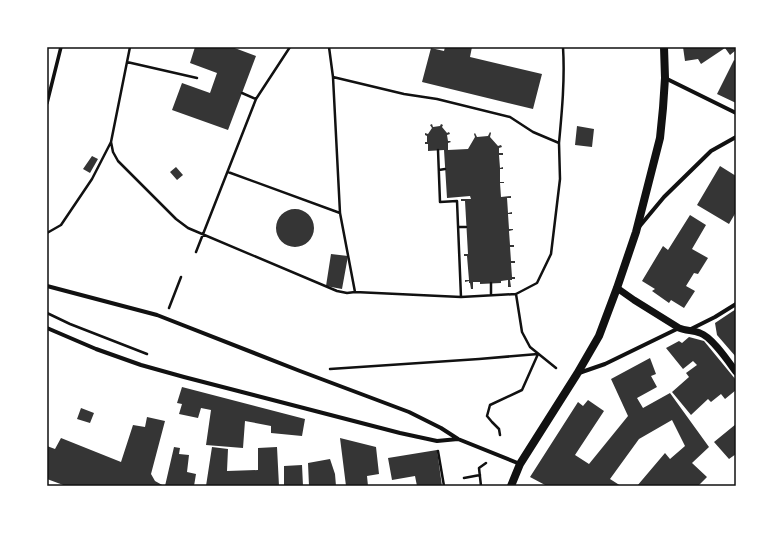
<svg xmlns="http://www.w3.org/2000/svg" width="783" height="533" font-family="Jost,sans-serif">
  <rect width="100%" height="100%" fill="#fff"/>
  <!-- building -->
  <path fill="#353535" d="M195 47H232L256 56 228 130 172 110 182 83 210 93 217 73 190 63Z
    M445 47H472L470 57 542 74 533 109 422 82 431 48 444 51Z
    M683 47H736V50L730 55 725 48 701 64 698 59 685 61Z
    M734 60 736 61V103L717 94Z
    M432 124 433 127 440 126 441 124 443 125 442 127 447 133 449 132 450 134 447 135 448 141H450L451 142 448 143V150L468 149 475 137 474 134 475 133 477 137 488 136 490 132 491 133 490 137 498 146 501 145 502 147 499 148V153H503V155H499L500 168 503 167V169H500V182H504V183H500L501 197 511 196V198H507L508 213 512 212V214H508L509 229H513V230L509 231 510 245H514V247H510L511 261H515V263H511L512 277H515V279H512V280H510L511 287H508V280L501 281V283L480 284V282H473V289H471L470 283H469V281L465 282V280H469L467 256H464V254H468L465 201H461V199H471L470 196 447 198 444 150 428 151V144H425V142H427V136L425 135V133L428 134 432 128 430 125Z
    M577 126 594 129 592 147 575 145Z
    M92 156 98 159 90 173 83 169Z
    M720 166 736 176V212L729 224 697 205Z
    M176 167 183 175 177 180 170 172Z
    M276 228a19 19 0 1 1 38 0a19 19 0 1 1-38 0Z
    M690 215 706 225 692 249 708 258 698 274 694 273 686 286 695 291 684 308 671 300 669 303 652 291 655 289 642 281 663 246 668 250Z
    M331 254 348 256 342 289 326 286Z
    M736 309V357L717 335 715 323Z
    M689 337 704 341 736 380V390L725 399 721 394 711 402 708 399 691 415 672 392 689 377 686 373 697 365 693 361 683 369 666 348 679 341 682 343Z
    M650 358 656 374 651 376 657 387 637 398 643 408 670 393 709 447 692 463 707 477 698 486H637L665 453 670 459 685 446 672 420 639 439 610 479 621 486H547L530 477 578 402 583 406 588 400 604 411 575 455 589 464 628 416 611 379Z
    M182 387 305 419 302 436 271 433V426L245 421 243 448 206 445 211 410 201 408 198 418 179 414 182 404 177 403Z
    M81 408 94 413 90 423 77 419Z
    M147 417 165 421 151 474 155 481 164 486H66L47 479V446L55 449 61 438 121 462 133 425 145 427Z
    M736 424V454L729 459 714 442Z
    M340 438 376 447 379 474 367 476 368 486H346Z
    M174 447 180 448 179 454 189 455 187 472 196 474 194 486H165Z
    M212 447 228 449 227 471 258 470V448L277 447 279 486H206Z
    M437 450 442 486H417L415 476 392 480 388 458Z
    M330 459 335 474 336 486H309L308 463Z
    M302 465 303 486H284V466Z"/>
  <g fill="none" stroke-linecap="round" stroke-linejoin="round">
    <!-- path -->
    <path stroke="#111" stroke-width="2.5" d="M130 47 111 142 113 152 118 161 176 219 188 228 337 291 347 293 355 292 461 297 516 294 537 283 551 254 560 179 559 143 533 132 510 117 437 99 404 94 333 77
      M329 47 333 77 340 213 355 292
      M127 62 197 78
      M242 93 256 99
      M559 143C562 111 565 79 563 47
      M438 150 440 202 457 201 461 297
      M439 170 445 169
      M228 172 340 213
      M458 227H466
      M47 233 61 225 92 179 111 142
      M196 252 256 99 290 47
      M491 283V295
      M516 294 522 332 530 347 556 368
      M169 308 181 277
      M47 313 70 324 147 354
      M330 369 479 359 538 354
      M500 435 499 429 492 422 487 416 490 405 522 390 538 354
      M438 451 444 486
      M464 478 480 475
      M481 486 479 468 486 463"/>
    <!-- pedestrian -->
    <path stroke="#111" stroke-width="3.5" d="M47 103 61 47"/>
    <!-- minor -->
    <path stroke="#111" stroke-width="4" d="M665 78 736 113
      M639 227 664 197 711 151 736 137
      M47 286 157 315 300 371 409 412 441 428 458 439 520 464
      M47 328 96 349 141 365 184 377 400 433 437 441 458 439
      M689 330 715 317 736 304
      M579 373 605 364 679 328"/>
    <!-- tertiary -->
    <path stroke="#111" stroke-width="7" d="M617 288 634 300 679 328C686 331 693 330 700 333 712 337 728 361 736 372"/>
    <!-- secondary -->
    <path stroke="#111" stroke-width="8" d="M511 486 520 464 577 374 599 336 617 288 636 232 660 138 663 108 665 78 664 47"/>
  </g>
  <!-- border -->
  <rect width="783" height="533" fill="none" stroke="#ffffff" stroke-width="96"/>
  <rect x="48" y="48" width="687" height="437" fill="none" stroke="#111" stroke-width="1.5"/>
</svg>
